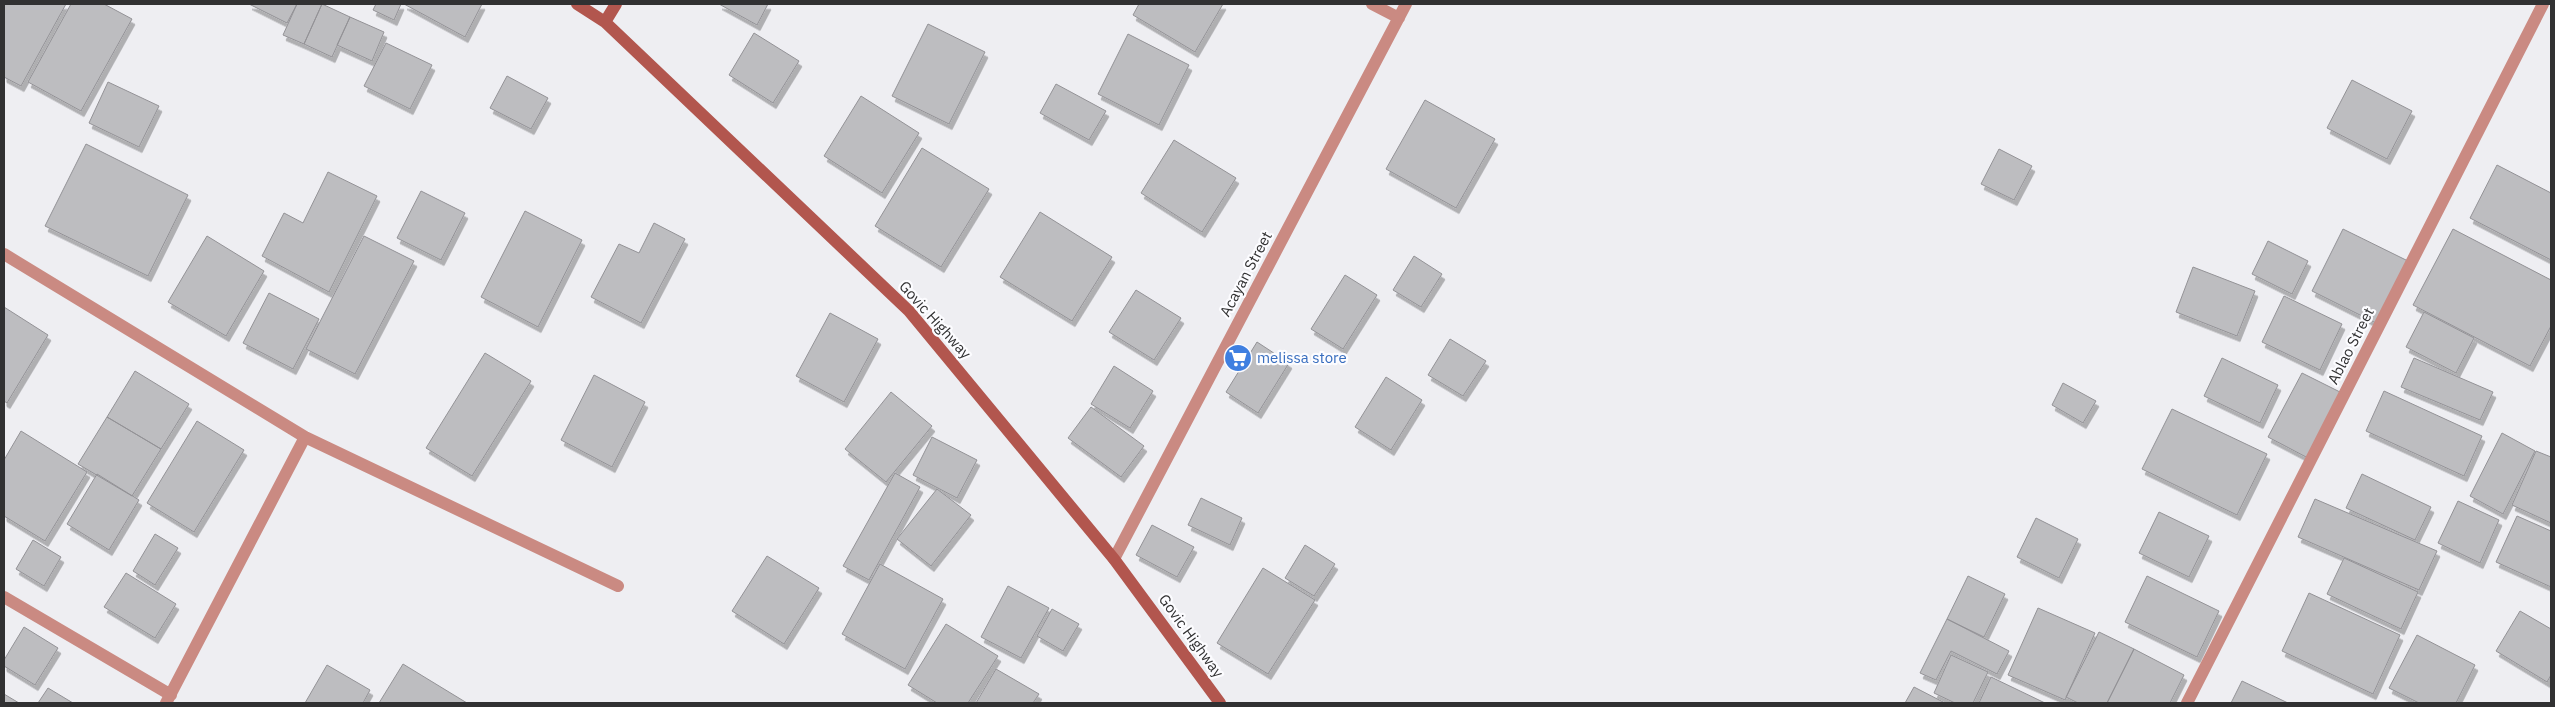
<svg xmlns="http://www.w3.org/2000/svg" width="2555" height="707" font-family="'IBM Plex Sans',sans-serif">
  <defs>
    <filter id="shadow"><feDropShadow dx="3" dy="5.5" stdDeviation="0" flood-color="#0004"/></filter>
  </defs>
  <rect width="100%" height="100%" fill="#eeeef2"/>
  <!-- building -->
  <path fill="#bdbdc0" stroke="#939296" filter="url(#shadow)" d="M4 4H66L21 86 4 77Z
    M71 4H104L132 19 81 111 28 82Z
    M249 4H297L287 23Z
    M297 4H322L304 44 283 35Z
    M322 4 350 17 332 57 304 44Z
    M376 4H401L394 20 373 10Z
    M404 4H482L465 37Z
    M719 4H768L757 25Z
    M1139 4H1223L1195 52 1133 15Z
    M350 17 384 32 372 61 337 45Z
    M928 24 985 52 949 124 892 96Z
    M754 33 799 61 773 103 729 75Z
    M1128 34 1189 65 1159 125 1098 94Z
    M386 43 432 65 410 109 364 86Z
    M507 76 548 98 531 129 490 108Z
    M2352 80 2412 111 2387 159 2327 128Z
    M108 82 159 106 139 147 89 123Z
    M1056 84 1106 111 1089 140 1040 113Z
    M861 96 919 133 882 193 824 156Z
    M1425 100 1495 139 1456 208 1386 169Z
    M1174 140 1236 178 1202 232 1141 193Z
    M86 144 188 195 148 276 45 226Z
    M922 148 989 189 941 267 875 226Z
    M1999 149 2032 166 2014 200 1981 184Z
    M2497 165 2551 193V260L2470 218Z
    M328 172 377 196 329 292 262 256 284 213 303 223Z
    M421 191 465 213 441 260 397 238Z
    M525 211 582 240 538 327 481 297Z
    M1040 212 1112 257 1072 321 1000 277Z
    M654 223 685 239 641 323 591 297 619 244 639 253Z
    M2343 229 2408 261 2376 323 2312 291Z
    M2453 229 2551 280V326L2530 366 2413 305Z
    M207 236 264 271 226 336 168 302Z
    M364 236 414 261 355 374 306 349Z
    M2268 241 2308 261 2292 294 2252 274Z
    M1414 256 1442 274 1421 307 1393 290Z
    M2193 267 2255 291 2237 336 2176 312Z
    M1345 275 1377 295 1343 349 1311 329Z
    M1136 290 1181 318 1154 360 1109 332Z
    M269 293 319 319 293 369 243 343Z
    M2284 296 2342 324 2320 370 2262 342Z
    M4 307 48 335 7 403 4 401Z
    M2424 312 2474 338 2456 373 2406 347Z
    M830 313 878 339 844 402 796 376Z
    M1450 339 1486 361 1463 396 1428 375Z
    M1257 342 1289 363 1258 413 1226 392Z
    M485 353 531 381 472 476 426 448Z
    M2222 358 2278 385 2260 423 2204 396Z
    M2414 358 2493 392 2480 420 2401 387Z
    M1114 366 1153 391 1130 428 1091 404Z
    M135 371 189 404 161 449 107 417Z
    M2302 373 2342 393 2308 458 2268 437Z
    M594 375 645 402 612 467 561 440Z
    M1386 377 1422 400 1391 450 1355 427Z
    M2063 383 2096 401 2083 423 2052 405Z
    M2384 391 2482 436 2464 476 2366 431Z
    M891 392 932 426 886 482 845 449Z
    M1091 407 1144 446 1121 477 1068 438Z
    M2172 409 2267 454 2237 515 2142 469Z
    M107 417 161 449 132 496 78 464Z
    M197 421 244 450 194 532 147 503Z
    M21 431 87 472 45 541 4 516V460Z
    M2502 433 2535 451 2503 514 2470 496Z
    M932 437 977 460 957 498 913 475Z
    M2536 451 2551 457V523L2512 505Z
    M895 473 920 487 869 580 843 566Z
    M97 474 139 500 109 550 67 524Z
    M2362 474 2431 507 2415 540 2346 508Z
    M937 489 971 515 931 566 897 539Z
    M1201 498 1242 518 1230 545 1188 525Z
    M2315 499 2437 551 2419 590 2298 537Z
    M2458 501 2499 520 2480 563 2438 543Z
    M2159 512 2209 536 2189 577 2139 553Z
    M2517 516 2551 531V587L2496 562Z
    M2036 518 2078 539 2059 578 2017 557Z
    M1152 525 1194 547 1177 577 1136 555Z
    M155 534 178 548 155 585 133 571Z
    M33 540 61 557 44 586 16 569Z
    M1305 545 1335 564 1314 596 1285 578Z
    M767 556 819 588 784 644 732 611Z
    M2344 558 2418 592 2401 629 2327 594Z
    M880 564 943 599 905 669 842 634Z
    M1263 568 1315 600 1268 674 1217 643Z
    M126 573 176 604 155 638 104 607Z
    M1968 576 2005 594 1984 637 1947 619Z
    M2147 576 2219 611 2197 657 2125 622Z
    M1008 586 1049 608 1021 658 981 637Z
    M2309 593 2400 635 2373 694 2282 651Z
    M2038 608 2095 633 2065 700 2008 675Z
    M1052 609 1079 624 1063 651 1037 636Z
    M2520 611 2551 629V675L2547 682 2496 651Z
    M1947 619 2009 651 1997 674 1951 651 1936 680 1920 673Z
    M946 624 998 656 968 703H937L908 685Z
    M24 627 58 648 35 685 4 666V660Z
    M2099 632 2134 649 2107 703H2078L2066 697Z
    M2417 635 2475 665 2456 703H2419L2389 688Z
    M2134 649 2184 675 2170 703H2107Z
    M1951 655 1988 672 1973 703H1955L1934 693Z
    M403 664 467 703H379Z
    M327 665 370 690 363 703H305Z
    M996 669 1039 694 1033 703H976Z
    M1991 677 2045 703H1979Z
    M2242 681 2288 703H2231Z
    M1914 687 1945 703H1905Z
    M48 688 73 703H38Z
    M4 694 19 703H4Z"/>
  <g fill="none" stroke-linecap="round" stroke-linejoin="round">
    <!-- street -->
    <path stroke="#ca8a82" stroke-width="12" d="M1372 4 1399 18
      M4 254 305 437 618 586
      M1114 559 1406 4
      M4 597 171 695
      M166 703 305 437
      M2187 703 2543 4"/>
    <!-- secondary -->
    <path stroke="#b2564e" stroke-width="12" d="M577 4 605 22 909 311 1114 559 1220 703
      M605 22 616 4"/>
  </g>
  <!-- icons -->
  <defs>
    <g id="supermarket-disc" transform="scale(1.4375)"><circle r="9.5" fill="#3f7fe0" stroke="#fcfcff"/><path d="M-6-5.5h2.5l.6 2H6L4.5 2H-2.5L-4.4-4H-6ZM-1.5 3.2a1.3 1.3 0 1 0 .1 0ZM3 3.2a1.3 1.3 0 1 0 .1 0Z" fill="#fff"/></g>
  </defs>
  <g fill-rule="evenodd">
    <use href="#supermarket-disc" x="1238" y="358"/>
  </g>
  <g text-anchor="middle" stroke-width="4.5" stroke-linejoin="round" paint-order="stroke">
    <!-- street labels -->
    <g font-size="15" fill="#313132" stroke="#fcfcff">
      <text transform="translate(1246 274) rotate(-62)" y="5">Acayan Street</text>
      <text transform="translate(935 320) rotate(48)" y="5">Govic Highway</text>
      <text transform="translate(2351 346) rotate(-63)" y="5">Ablao Street</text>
      <text transform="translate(1191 636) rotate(54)" y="5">Govic Highway</text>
    </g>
    <!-- shop labels -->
    <g font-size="15" fill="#366cbe" stroke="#fcfcff" text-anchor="start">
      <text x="1257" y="363">melissa store</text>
    </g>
  </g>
  <!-- border -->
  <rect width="2555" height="707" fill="none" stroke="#313132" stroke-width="10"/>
</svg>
